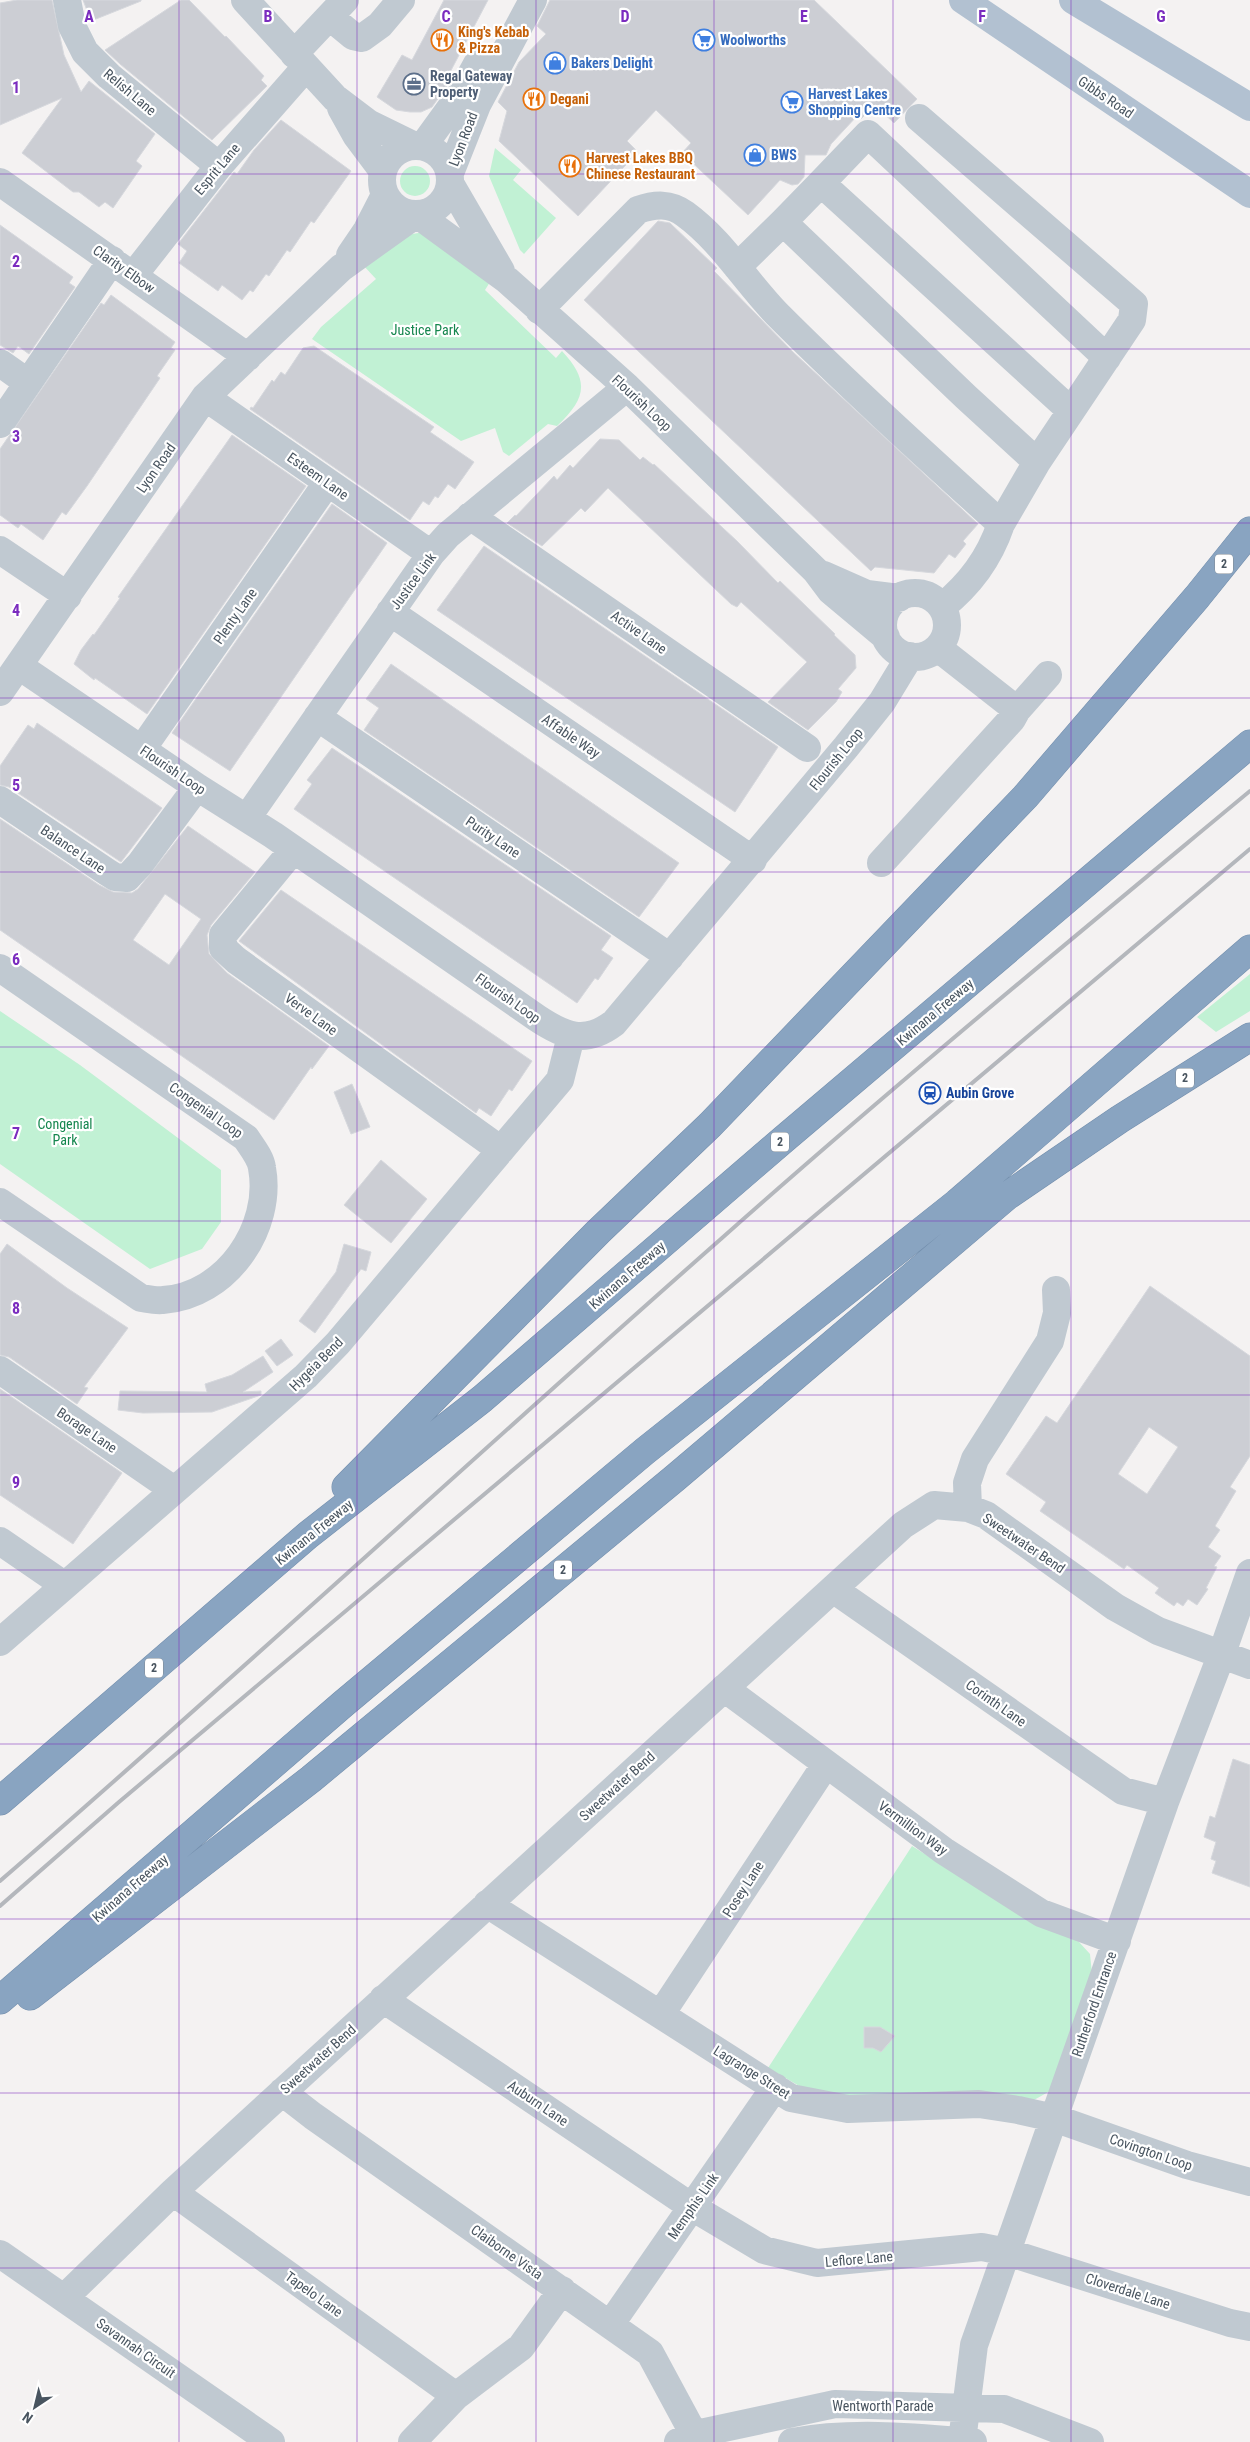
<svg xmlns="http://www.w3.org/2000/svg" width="1250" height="2442" font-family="'Roboto Condensed',sans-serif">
  <rect width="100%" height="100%" fill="#f4f2f2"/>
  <!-- green -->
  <path fill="#c1f1d4" d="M495 148 521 170 513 180 556 218 524 254 520 250 489 176Z
    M400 181a15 15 0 1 1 30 0a15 15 0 1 1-30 0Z
    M424 232 490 282 485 290 556 358 562 351C591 382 585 399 557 426L548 424 509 456 503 452 495 428 461 441 312 339 321 327 376 279 363 265 401 236Z
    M1250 974V1011L1216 1032 1197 1017Z
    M0 1011 80 1065 221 1170V1222L202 1249 150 1269 0 1164Z
    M912 1846 1010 1907 1058 1929 1079 1942 1090 1954 1092 1974 1050 2091 1034 2100 890 2101 808 2091 768 2068Z"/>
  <!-- building -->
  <path fill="#ccced4" stroke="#d6d8dd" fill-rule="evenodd" d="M17 0H52L64 55 81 92 89 81 155 134 136 161 142 166 113 208 105 202 99 207 79 192H73L22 153 62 98 0 125V3Z
    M83 0H141V1L91 21Z
    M181 0H189L225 37 226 36 264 76 261 80 267 86 212 140 120 64 105 50Z
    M444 0H488L447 78 450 80 447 86 432 107 421 112H410L396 110 377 97 402 55 412 60Z
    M550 0H814L917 99 894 123 875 105 861 119 857 116 831 144 826 155H805L804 177 798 184 792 185 780 180 748 215 682 153 691 143 656 110 627 141 638 152 578 216 499 141 507 111 498 102 519 62 546 34 537 26Z
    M281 120 351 171 314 223 311 221 290 252 287 250 269 276 266 274 253 292 250 290 242 300 222 285 218 291 179 263 187 251 178 244 231 176 234 172 237 174 254 150Z
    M658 221 670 223 717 268 714 271 793 352 978 524 963 541 966 544 955 558 949 554 934 573 875 567 871 571 584 300Z
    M0 225 73 277 69 283 75 287 29 354 18 346 13 353 0 345Z
    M111 295 175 342 171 348 175 350 157 376 160 378 87 486 66 515 62 512 43 540 21 524 18 528 0 515V449L101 303 104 305Z
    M314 346 434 427 430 432 474 462 455 489 448 484 438 498 435 496 429 505 423 501 410 520 250 409 251 407 253 408 272 380 274 382 281 372 285 375 303 348Z
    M232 435 306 486 147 714 95 678 94 680 74 664 81 650 93 634 94 635 120 598 118 597Z
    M600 439 619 440 640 460 643 457 653 465 654 464 737 541 778 583 780 581 835 634 834 635 855 655 856 668 838 689 842 692 836 702 808 730 768 702 807 662 741 602 737 607 731 604 608 488 585 512 581 508 542 546 507 523 515 515 516 516 554 476 557 480 570 465 573 468Z
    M332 504 387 543 230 771 172 733Z
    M484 546 778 747 735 812 437 610Z
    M391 664 679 863 639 917 364 730 379 708 366 699Z
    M37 723 162 808 121 862 9 787 0 785V766L28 725 34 729Z
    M332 748 611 936 601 950 613 958 598 980 595 978 577 1003 294 809 312 784 307 780Z
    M0 819 99 885 113 892 132 893 138 889 188 826 255 872 211 925 207 935 209 954 227 973 329 1046 312 1069 311 1067 274 1120 0 930ZM165 894 201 919 169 965 133 940Z
    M281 890 532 1061 512 1091 509 1089 491 1116 479 1108 476 1113 239 941Z
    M352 1084 370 1127 351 1134 334 1092Z
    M381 1160 427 1199 391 1243 344 1205Z
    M7 1244 67 1288 128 1328 84 1387 88 1388 77 1404 9 1357 0 1355V1254Z
    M344 1244 371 1252 366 1271 361 1269 315 1333 299 1321 336 1272Z
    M1150 1286 1250 1356V1456L1230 1487 1236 1491 1215 1526 1220 1530 1208 1547 1221 1556 1214 1566 1217 1567 1206 1588 1208 1589 1197 1605 1188 1599 1183 1606 1177 1602 1174 1606 1155 1593 1159 1588 1127 1565 1124 1569 1040 1511 1046 1502 1006 1474 1046 1416 1057 1423ZM1149 1427 1178 1447 1147 1494 1118 1474Z
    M281 1339 293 1355 277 1366 265 1351Z
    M263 1356 273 1372 243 1392 261 1391V1395L212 1412 143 1413 118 1410 120 1391 207 1392 205 1384 232 1375Z
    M0 1389 122 1473 73 1544 0 1495Z
    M1233 1759 1250 1765V1887L1212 1873 1216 1861 1211 1859 1216 1842 1204 1837 1210 1816 1215 1818Z
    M864 2027H880L895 2036 881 2052 873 2048H864Z"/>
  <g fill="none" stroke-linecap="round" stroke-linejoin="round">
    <!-- highway casing -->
    <g stroke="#748fad" stroke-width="29">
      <path id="highway" d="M346 1487 598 1232 710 1125 1025 797 1197 597 1250 531
        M0 1801 308 1535 482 1399 784 1139 1250 744
        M30 1996 311 1779 675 1478 1007 1196 1120 1119 1250 1037
        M0 2000 343 1704 645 1451 957 1203 1250 949"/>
    </g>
    <!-- minor -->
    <path stroke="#c0c9d1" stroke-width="28" d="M67 0 72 26 85 52 109 76 219 166
      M245 0 335 98 368 123 415 146
      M330 17 353 36 362 38 380 25 401 0
      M294 54 345 0
      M341 108 356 135 383 171
      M919 118 1134 304 1132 320 1037 462 1001 524
      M382 180a34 34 0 1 1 68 0a34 34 0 1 1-68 0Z
      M423 146 460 95 477 64
      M450 173 477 105 533 0
      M0 182 248 357
      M821 183 868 134 1107 358
      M451 185 501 271
      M418 215 507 280 627 387 816 571 831 591 886 637
      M783 222 821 183 1071 411
      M350 255 367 230 385 195
      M737 267 783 222 966 397 1037 462
      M133 276 219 166 306 67
      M539 310 638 210C655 204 670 203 685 214 722 241 745 281 777 314 849 386 925 455 1001 524 989 559 970 584 942 607
      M0 363 27 382
      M205 397 431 554
      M0 424 112 260
      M470 516 807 748
      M0 550 68 596
      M824 575 867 594 899 598
      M883 625a32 32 0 1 1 64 0a32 32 0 1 1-64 0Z
      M390 612 753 860
      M938 648 1017 710 1048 675
      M19 666 197 787 273 835 537 1018C564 1036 585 1045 614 1023L846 747 882 702 910 656
      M0 692 205 397 341 268 415 215
      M317 717 670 957
      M142 749 327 483
      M0 800 107 872 115 877 127 878 140 864 197 787
      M247 818 431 554 448 535 627 387
      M293 850 223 935V948L236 960 501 1150
      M881 863 1012 719 1017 710
      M0 968 246 1138C251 1146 261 1158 262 1168 273 1228 226 1296 163 1300 156 1301 148 1299 141 1298L0 1202
      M0 1370 174 1490
      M968 1508 967 1483 975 1459 1050 1341 1057 1313 1056 1290
      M0 1541 64 1585
      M833 1589 1123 1791 1165 1802
      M0 1642 306 1376 338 1343 560 1080 571 1036
      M724 1688 944 1851 1041 1913 1117 1941
      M487 1904 791 2098 848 2109 979 2104 1018 2110 1054 2118 1187 2165 1250 2182
      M383 1999 692 2207 764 2250 817 2263 982 2247 1007 2252 1230 2323 1250 2327
      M661 2014 826 1764
      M282 2092 313 2116 650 2353 698 2442
      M173 2192 456 2396
      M0 2254 271 2442
      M64 2298 173 2192 903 1525 934 1505 968 1508 986 1515 1115 1607 1158 1631 1250 1665
      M610 2325 775 2087
      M962 2441 974 2345 1165 1802 1221 1656 1250 1573
      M412 2442 456 2396 521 2347 562 2290
      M678 2442 696 2434 835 2404 1004 2409 1090 2442
      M792 2442C852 2431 913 2437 973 2442"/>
    <!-- major -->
    <path stroke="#b2c1d1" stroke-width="28" d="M963 0 1250 194
      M1073 0 1250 107"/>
    <!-- highway -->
    <use href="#highway" stroke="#89a4c1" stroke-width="28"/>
    <!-- rail -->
    <path stroke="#b4b7bc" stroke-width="4" d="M0 1881C244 1670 480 1451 722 1238 894 1085 1073 938 1250 791
      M0 1906 119 1802 1250 849"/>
  </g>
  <!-- grid -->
  <path fill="none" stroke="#7b2cbf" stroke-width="1" stroke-opacity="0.55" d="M179 0V2442M357 0V2442M536 0V2442M714 0V2442M893 0V2442M1071 0V2442M0 174H1250M0 349H1250M0 523H1250M0 698H1250M0 872H1250M0 1047H1250M0 1221H1250M0 1395H1250M0 1570H1250M0 1744H1250M0 1919H1250M0 2093H1250M0 2268H1250"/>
  <!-- icons -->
  <defs>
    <g id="restaurant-ring" transform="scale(1.125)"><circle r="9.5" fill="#fff" stroke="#e8710a" stroke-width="1.5"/><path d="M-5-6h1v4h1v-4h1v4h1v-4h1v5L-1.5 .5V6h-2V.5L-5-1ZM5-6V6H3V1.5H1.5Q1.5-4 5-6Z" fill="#e8710a"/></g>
    <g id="supermarket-ring" transform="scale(1.125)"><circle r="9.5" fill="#fff" stroke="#3f7fe0" stroke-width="1.5"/><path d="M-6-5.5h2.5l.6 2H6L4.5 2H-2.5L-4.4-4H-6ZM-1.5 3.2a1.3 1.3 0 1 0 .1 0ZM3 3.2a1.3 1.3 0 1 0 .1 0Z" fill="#3f7fe0"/></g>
    <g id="shop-ring" transform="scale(1.125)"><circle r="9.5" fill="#fff" stroke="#3f7fe0" stroke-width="1.5"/><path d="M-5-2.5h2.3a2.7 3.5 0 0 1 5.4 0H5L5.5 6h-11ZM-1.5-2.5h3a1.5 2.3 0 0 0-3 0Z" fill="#3f7fe0"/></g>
    <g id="office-ring" transform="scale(1.125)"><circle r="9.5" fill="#fff" stroke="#5c6f8a" stroke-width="1.5"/><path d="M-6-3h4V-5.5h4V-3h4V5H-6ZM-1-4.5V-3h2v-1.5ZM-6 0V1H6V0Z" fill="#5c6f8a"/></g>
    <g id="station-ring" transform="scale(1.125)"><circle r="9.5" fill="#fff" stroke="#1a4fb4" stroke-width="1.5"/><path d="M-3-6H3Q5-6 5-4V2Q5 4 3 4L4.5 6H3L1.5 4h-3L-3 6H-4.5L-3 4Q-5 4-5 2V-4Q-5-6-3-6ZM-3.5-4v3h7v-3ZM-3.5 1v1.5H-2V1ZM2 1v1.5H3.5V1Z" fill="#1a4fb4"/></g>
  </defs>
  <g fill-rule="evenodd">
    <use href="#restaurant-ring" x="442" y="40"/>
    <use href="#supermarket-ring" x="704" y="40"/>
    <use href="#shop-ring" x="555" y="63"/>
    <use href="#office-ring" x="414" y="84"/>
    <use href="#restaurant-ring" x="534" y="99"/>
    <use href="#supermarket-ring" x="792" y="102"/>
    <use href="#shop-ring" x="755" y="155"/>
    <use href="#restaurant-ring" x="570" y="166"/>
    <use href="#station-ring" x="930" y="1093"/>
  </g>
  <g text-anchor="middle" stroke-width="4.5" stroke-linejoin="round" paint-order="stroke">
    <!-- shield labels -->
    <g fill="#fff" stroke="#808890" stroke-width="1">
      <rect x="1215" y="554.5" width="18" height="19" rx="4"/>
      <rect x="1176" y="1068.5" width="18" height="19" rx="4"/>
      <rect x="771" y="1132.5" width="18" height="19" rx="4"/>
      <rect x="554" y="1560.5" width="18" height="19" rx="4"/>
      <rect x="145" y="1658.5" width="18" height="19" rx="4"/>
    </g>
    <g font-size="12" font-weight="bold" fill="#495560">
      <text x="1224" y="568">2</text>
      <text x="1185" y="1082">2</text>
      <text x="780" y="1146">2</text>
      <text x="563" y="1574">2</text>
      <text x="154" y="1672">2</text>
    </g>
    <!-- food labels -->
    <g font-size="14" font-weight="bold" fill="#c56008" stroke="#fff" text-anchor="start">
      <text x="458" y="37">King's Kebab<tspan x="458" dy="16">&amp; Pizza</tspan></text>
      <text x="550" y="104">Degani</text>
      <text x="586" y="163">Harvest Lakes BBQ<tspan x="586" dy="16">Chinese Restaurant</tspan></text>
    </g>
    <!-- shop labels -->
    <g font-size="14" font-weight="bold" fill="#366cbe" stroke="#fff" text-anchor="start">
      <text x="720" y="45">Woolworths</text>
      <text x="571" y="68">Bakers Delight</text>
      <text x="808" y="99">Harvest Lakes<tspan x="808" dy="16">Shopping Centre</tspan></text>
      <text x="771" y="160">BWS</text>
    </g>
    <!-- service labels -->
    <g font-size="14" font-weight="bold" fill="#4e5e75" stroke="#fff" text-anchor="start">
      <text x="430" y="81">Regal Gateway<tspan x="430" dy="16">Property</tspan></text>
    </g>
    <!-- street labels -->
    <g font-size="14" fill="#495560" stroke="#fff">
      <text transform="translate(130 92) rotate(40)" y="5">Relish Lane</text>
      <text transform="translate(1106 97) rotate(34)" y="5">Gibbs Road</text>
      <text transform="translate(463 139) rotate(-69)" y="5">Lyon Road</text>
      <text transform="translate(217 169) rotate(-50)" y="5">Esprit Lane</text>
      <text transform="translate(124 269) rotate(35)" y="5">Clarity Elbow</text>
      <text transform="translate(642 403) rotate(43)" y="5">Flourish Loop</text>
      <text transform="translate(156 468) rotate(-55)" y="5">Lyon Road</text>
      <text transform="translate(318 476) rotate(35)" y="5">Esteem Lane</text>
      <text transform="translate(413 581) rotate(-54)" y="5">Justice Link</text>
      <text transform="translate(235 616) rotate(-55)" y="5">Plenty Lane</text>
      <text transform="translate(639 632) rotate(35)" y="5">Active Lane</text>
      <text transform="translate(571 736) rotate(34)" y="5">Affable Way</text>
      <text transform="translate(836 759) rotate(-51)" y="5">Flourish Loop</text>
      <text transform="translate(173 770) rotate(34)" y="5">Flourish Loop</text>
      <text transform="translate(493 837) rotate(34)" y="5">Purity Lane</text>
      <text transform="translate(73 849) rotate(34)" y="5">Balance Lane</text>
      <text transform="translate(508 998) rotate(35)" y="5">Flourish Loop</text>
      <text transform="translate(935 1012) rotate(-40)" y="5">Kwinana Freeway</text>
      <text transform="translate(311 1014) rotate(36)" y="5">Verve Lane</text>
      <text transform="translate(206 1110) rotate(35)" y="5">Congenial Loop</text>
      <text transform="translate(627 1275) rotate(-41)" y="5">Kwinana Freeway</text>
      <text transform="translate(316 1364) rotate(-45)" y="5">Hygeia Bend</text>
      <text transform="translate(87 1430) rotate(34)" y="5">Borage Lane</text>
      <text transform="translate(314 1532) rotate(-39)" y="5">Kwinana Freeway</text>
      <text transform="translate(1024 1543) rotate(34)" y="5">Sweetwater Bend</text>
      <text transform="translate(996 1703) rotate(35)" y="5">Corinth Lane</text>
      <text transform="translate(617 1786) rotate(-42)" y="5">Sweetwater Bend</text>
      <text transform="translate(913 1828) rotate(36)" y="5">Vermillion Way</text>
      <text transform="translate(130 1888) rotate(-41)" y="5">Kwinana Freeway</text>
      <text transform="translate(743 1889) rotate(-57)" y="5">Posey Lane</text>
      <text transform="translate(1094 2004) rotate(-71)" y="5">Rutherford Entrance</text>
      <text transform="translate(318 2059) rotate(-42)" y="5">Sweetwater Bend</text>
      <text transform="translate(752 2072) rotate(32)" y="5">Lagrange Street</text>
      <text transform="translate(538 2103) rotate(34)" y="5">Auburn Lane</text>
      <text transform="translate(1151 2152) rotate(19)" y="5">Covington Loop</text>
      <text transform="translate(693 2206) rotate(-55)" y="5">Memphis Link</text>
      <text transform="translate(507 2252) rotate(35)" y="5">Claiborne Vista</text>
      <text transform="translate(859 2259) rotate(-5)" y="5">Leflore Lane</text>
      <text transform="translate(1128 2291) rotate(18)" y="5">Cloverdale Lane</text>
      <text transform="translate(314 2294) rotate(36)" y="5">Tapelo Lane</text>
      <text transform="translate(136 2348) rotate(35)" y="5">Savannah Circuit</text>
      <text x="883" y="2411">Wentworth Parade</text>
    </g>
    <!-- park labels -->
    <g font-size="14" fill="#15864e" stroke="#fff">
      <text x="425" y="335">Justice Park</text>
      <text x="65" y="1129">Congenial<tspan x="65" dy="16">Park</tspan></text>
    </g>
    <!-- transit labels -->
    <g font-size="14" font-weight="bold" fill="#164399" stroke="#fff" text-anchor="start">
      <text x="946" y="1098">Aubin Grove</text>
    </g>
  </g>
  <g font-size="16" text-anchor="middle" font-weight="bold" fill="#7b2cbf" stroke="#fff" stroke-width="4.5" stroke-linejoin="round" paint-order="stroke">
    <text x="89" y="22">A</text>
    <text x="268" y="22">B</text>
    <text x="446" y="22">C</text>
    <text x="625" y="22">D</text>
    <text x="804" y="22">E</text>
    <text x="982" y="22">F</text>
    <text x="1161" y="22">G</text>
    <text x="16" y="93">1</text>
    <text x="16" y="267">2</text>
    <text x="16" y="442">3</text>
    <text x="16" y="616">4</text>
    <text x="16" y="791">5</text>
    <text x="16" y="965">6</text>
    <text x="16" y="1139">7</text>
    <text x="16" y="1314">8</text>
    <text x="16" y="1488">9</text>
  </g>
  <!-- north arrow -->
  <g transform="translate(35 2407) rotate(215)" stroke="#ffffff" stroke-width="4" paint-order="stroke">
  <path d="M0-4L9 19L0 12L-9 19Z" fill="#495560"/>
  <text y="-8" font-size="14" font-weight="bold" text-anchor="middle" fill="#495560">N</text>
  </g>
</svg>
